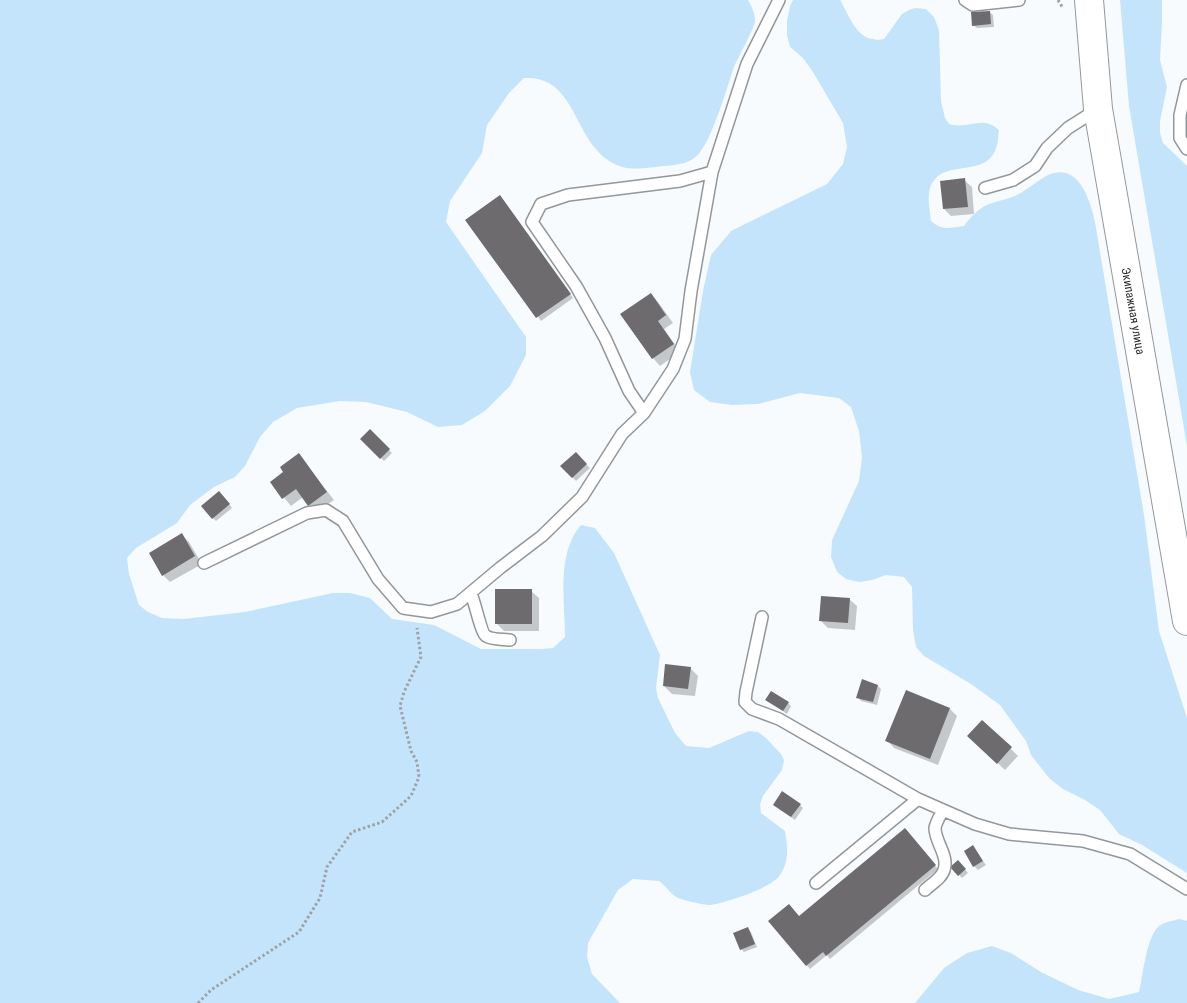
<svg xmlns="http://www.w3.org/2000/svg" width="1187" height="1003" font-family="'Roboto Condensed',sans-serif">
  <rect width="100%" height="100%" fill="#f7fbfd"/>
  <!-- green -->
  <path fill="#c4e4fc" d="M0 0H748C752 7 755 13 755 21 754 30 737 58 733 70 726 90 710 149 693 159 682 166 668 165 656 167 646 168 632 170 622 167 571 150 581 75 524 78L509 93 487 125 482 153 450 201 446 222 526 337V355L510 386 485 411 462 425 438 427 407 412 366 402 340 401 297 408 273 422 260 437 245 466 235 477 214 487 190 505 177 523 136 548 127 558 129 574 139 605 148 612 162 618 183 619 245 612 333 593H350L370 598 392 619 434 625 481 649H541L553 648 565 637C565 601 556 554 581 525L595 528 614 553 660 655 656 688 658 698 675 733 686 746 709 748 749 731 758 732 766 738 781 754 784 760 782 770 763 796 760 804 761 813 785 831C788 847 789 862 780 875 772 888 725 903 710 905 704 905 681 900 676 897 670 893 665 885 659 881L633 879 618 890 588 943 587 957 592 974 620 1003H0Z
    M793 0H840C851 18 857 44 884 39L902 14 909 10 915 8 926 9 934 17 939 30 941 101 945 118 949 124C968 130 982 114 999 130 998 138 998 146 994 153 979 179 936 156 929 193 928 202 930 212 931 221 943 231 949 228 964 226 969 219 975 212 983 207 991 202 1005 200 1015 196 1027 190 1037 181 1048 175 1079 162 1090 200 1095 222L1144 515 1159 631 1187 718V873L1142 845 1119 834 1100 810 1085 800 1063 789 1049 778 1031 755 1026 741 1000 705 971 684 924 656 916 647 913 630 912 587 904 577 886 575 872 580 859 582 846 579 837 572 831 557 832 540 859 481 862 457 859 431 851 407 839 398 800 393 758 404 732 405 710 402 694 390 690 372 703 291 711 255 731 231 827 184 843 164 847 147 843 123 813 72 803 58 790 47 787 35V21L790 6Z
    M1120 0H1162V22L1160 60 1167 87 1160 121V133L1163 143 1187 166V446L1129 106Z
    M1179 919 1187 921V1003H915L944 968 967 953 992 946 1011 953 1041 972 1078 990 1109 999 1139 992C1143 975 1146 941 1157 928 1162 922 1172 921 1179 919Z"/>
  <!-- shadow -->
  <path fill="#0003" d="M989 12 993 15 994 27 977 28 973 25Z
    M964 180 972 187 974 214 951 216 944 209Z
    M503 200 573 298 541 321 467 221Z
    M651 294 658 302 673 323 664 329 680 352 660 366 653 358Z
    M370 431 392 453 384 461 362 439Z
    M576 454 590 468 576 481 562 466Z
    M299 455 334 500 316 512 303 497 291 506 271 482 285 472Z
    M223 496 232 508 216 521 213 518Z
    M182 535 189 542 202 564 170 582 163 575Z
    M531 591 539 598V631H504L496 623Z
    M849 599 857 606 855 630 828 628 821 621Z
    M690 668 698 676 695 696 672 694 664 686Z
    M878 686 881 689 877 705 861 701 858 697Z
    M767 700 788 703 791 706 787 714Z
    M950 709 957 716 938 765 894 748 887 740Z
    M983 721 1018 756 1005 770 969 736Z
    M800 805 803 808 795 820 778 808Z
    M908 833 938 869 830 959 827 955 810 969 770 922 800 917Z
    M973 847 986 865 978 870 974 866Z
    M958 862 968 873 962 878 952 867Z
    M748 929 751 932 757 947 744 952 741 949Z"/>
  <!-- building -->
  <path fill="#6d6b6d" d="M990 11 991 24 972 26 971 12Z
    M965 178 968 207 943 209 940 181Z
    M500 195 571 294 536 318 465 220Z
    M651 293 666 315 658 321 674 344 652 359 620 314Z
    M370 429 390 449 380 459 360 439Z
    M576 452 587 464 572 478 560 466Z
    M299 453 327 492 308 506 296 489 282 499 270 482 283 472 280 467Z
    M219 491 230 504 212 519 201 506Z
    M182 533 195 556 162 576 149 553Z
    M495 589H532V624H495Z
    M821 596 850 598 848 623 819 621Z
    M665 664 691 667 688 689 663 686Z
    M862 679 878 685 873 702 856 698Z
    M906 690 950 708 930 759 885 741Z
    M771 691 789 702 783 711 765 700Z
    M982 720 1012 747 997 764 967 736Z
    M782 791 801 804 791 817 773 805Z
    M905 828 936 865 826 956 823 952 806 966 768 921 789 904 799 916Z
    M973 845 983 861 973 867 964 851Z
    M958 860 966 869 958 876 950 867Z
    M748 927 755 944 740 950 733 933Z"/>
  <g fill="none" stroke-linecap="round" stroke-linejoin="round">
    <!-- lane casing -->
    <g stroke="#949799" stroke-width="14">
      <path id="lane" d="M965 0 973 5 1019 0
        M1187 85 1180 115V138L1187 149
        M985 188 1013 180 1035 166 1047 148 1068 128 1098 109
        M644 413 629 391 605 338 576 286 532 222 541 204 568 195 680 181 712 172
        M204 563 307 513 326 510 343 521 378 579 403 608 431 612 457 604 500 568 542 536 582 497 622 434 644 413 673 369 685 339 691 291 712 172 747 64 779 0
        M471 594C475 602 481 633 486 636 492 640 503 639 510 640
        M762 617 746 692 745 702 752 709 779 719 918 799 943 810 975 824 1009 834 1083 841 1130 854 1187 889
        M816 883 918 799
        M925 890C931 884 942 878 944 870 949 856 935 842 935 828 936 822 940 816 943 810"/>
    </g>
    <!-- secondary casing -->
    <g stroke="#949799" stroke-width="30">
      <path id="secondary" d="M1089 0 1098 109 1187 621"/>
    </g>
    <!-- path -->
    <path stroke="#9fa2a3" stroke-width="3" stroke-dasharray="2.5 2.5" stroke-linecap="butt" d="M1058 0 1063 8
      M198 1003 211 990 299 932 320 898 327 867 352 832 382 822 411 796 419 777 417 762 411 751 400 706 404 692 421 657 417 628"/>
    <!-- lane -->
    <use href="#lane" stroke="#fff" stroke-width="11"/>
    <!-- secondary -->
    <use href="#secondary" stroke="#fff" stroke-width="28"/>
  </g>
  <g text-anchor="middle" stroke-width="5" stroke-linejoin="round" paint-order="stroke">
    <!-- street labels -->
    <g font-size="12" fill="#2b2c2d" stroke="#fff">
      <text transform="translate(1133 311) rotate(80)" y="4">Экипажная улица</text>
    </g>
  </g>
</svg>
